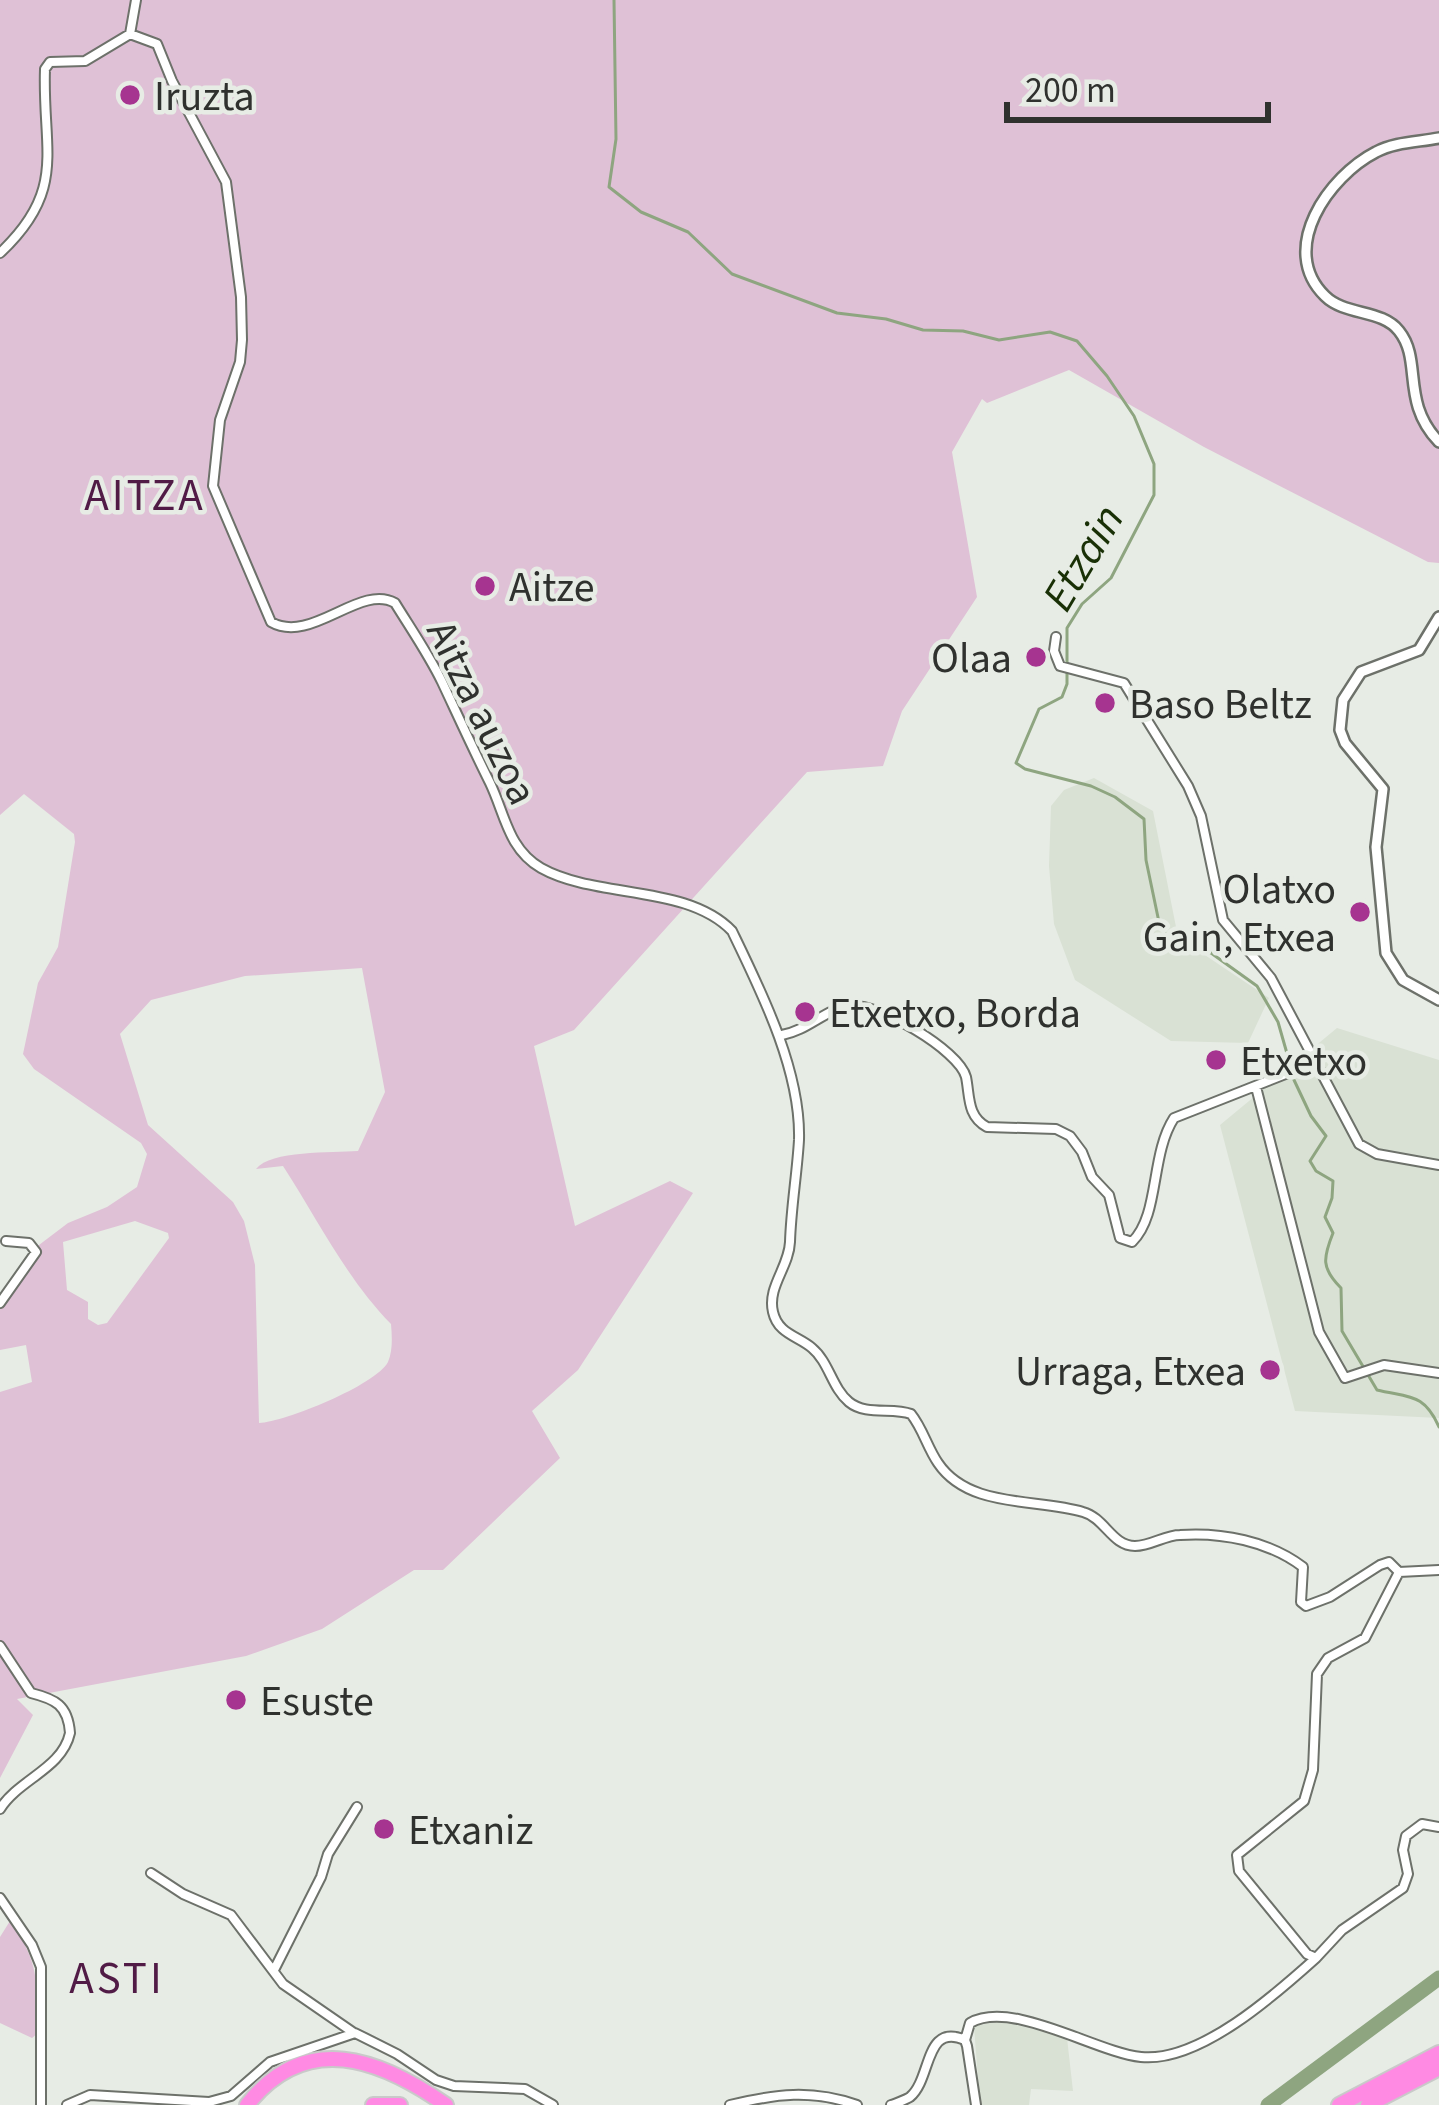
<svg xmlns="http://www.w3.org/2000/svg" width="1439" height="2105" font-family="'Source Sans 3',sans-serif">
  <rect width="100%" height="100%" fill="#e7ece5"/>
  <!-- built -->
  <path fill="#d9e1d4" d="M1094 778 1153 811 1178 937 1269 998 1248 1043 1171 1041 1075 980 1054 924 1049 866 1051 806 1064 790Z
    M1337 1028 1439 1060V1418L1295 1411 1220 1125Z
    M1002 2021 1067 2038 1073 2091 1031 2089 1029 2105H980L974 2026Z"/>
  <!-- green -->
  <path fill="#dfc1d6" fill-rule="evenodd" d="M0 0H1439V563L1428 562 1204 447 1069 370 987 403 982 399 952 452 977 597 902 711 883 766 807 772 574 1030 534 1046 575 1226 670 1181 693 1193 578 1370 532 1411 560 1458 443 1570H414L322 1629 246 1656 17 1699 33 1715 0 1778V1392L32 1382 26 1345 0 1350V1297L20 1266 39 1245 68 1223 107 1207 137 1187 147 1154 141 1143 34 1069 23 1054 38 983 58 947 75 842 74 834 24 794 0 815ZM362 968 385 1092 358 1151C331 1153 271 1150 256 1169L283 1166C318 1220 346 1278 391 1324 392 1336 393 1350 388 1362 376 1385 285 1422 259 1423L255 1265 244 1221 233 1202 148 1125 120 1034 151 1000 245 976ZM135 1221 168 1233 169 1238 107 1323 98 1325 88 1319V1302L67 1290 63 1242Z
    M10 1921C40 1962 37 1984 38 2033L32 2038 0 2023V1937Z"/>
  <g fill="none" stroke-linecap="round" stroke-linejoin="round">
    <!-- stream -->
    <path stroke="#8ea580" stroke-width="3" d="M614 0 616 139 609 187 641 212 688 232 732 274 837 313 886 319 923 330 963 331 999 340 1050 332 1077 341 1107 376 1134 416 1154 464V495L1111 578 1082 604 1067 628V684L1062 697 1039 709 1016 763 1025 769 1091 786 1115 797 1144 819 1146 860 1160 927 1173 944 1211 953 1257 986 1278 1022 1290 1064
      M1294 1080 1311 1116 1326 1136 1310 1161 1316 1171 1333 1181 1332 1198 1325 1217 1333 1233C1323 1258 1321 1268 1341 1288L1342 1331 1377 1390C1410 1398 1424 1393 1439 1427"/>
    <!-- river -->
    <path stroke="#8ea580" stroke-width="15" d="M1268 2105 1439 1978"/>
    <!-- minor casing -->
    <g stroke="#6d716a" stroke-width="12">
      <path id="minor" d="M130 34 136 0
        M0 253C68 189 42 150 45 69L50 62 85 61 130 34 157 44 172 81 226 182 241 297 242 340 240 362 220 420 213 486 271 622C311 645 360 583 395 603 411 629 429 655 442 682 458 716 473 749 490 783 505 814 508 849 541 868 596 899 687 884 732 931 762 993 801 1071 799 1140 797 1174 791 1208 790 1242 789 1267 767 1287 773 1312 778 1334 798 1336 812 1348 829 1362 832 1388 849 1402 866 1416 892 1407 911 1414 923 1429 927 1447 938 1463 969 1509 1037 1498 1083 1512 1105 1518 1112 1546 1135 1546 1151 1546 1165 1535 1180 1535 1221 1532 1269 1541 1303 1567L1301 1602 1306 1606 1330 1597 1380 1565 1389 1562 1399 1572 1365 1638 1328 1658 1317 1674 1313 1770 1304 1801 1237 1855 1239 1871 1307 1954 1316 1958 1342 1930 1403 1888 1408 1874 1403 1850 1406 1836 1422 1824 1439 1827
        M1056 637 1054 651 1060 666 1124 683 1188 786 1201 816 1223 920 1271 978 1359 1144 1377 1154 1439 1165
        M782 1035C809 1030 825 1009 850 1006 877 1002 959 1050 966 1077 970 1097 967 1116 987 1127L1056 1129 1070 1136 1082 1152 1092 1177 1109 1195 1120 1238 1132 1242C1160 1215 1150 1155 1174 1118L1316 1062
        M1256 1087 1319 1332 1345 1378 1384 1365 1439 1373
        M0 1303 36 1252 29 1243 6 1241
        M1399 1572 1439 1570
        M0 1646 31 1693C55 1699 68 1705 70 1733 62 1769 19 1779 0 1809
        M151 1873 183 1894 231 1915 283 1984 354 2033
        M0 1898 32 1945 41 1967V2105
        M274 1970 321 1877 328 1854 357 1807
        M965 2040 970 2023C1012 1999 1095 2052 1141 2057 1199 2063 1276 1994 1316 1958
        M67 2105 90 2095 209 2102 231 2096 270 2062 355 2033 397 2054 436 2080 454 2086 525 2089 553 2105
        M730 2105C776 2094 811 2089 857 2105
        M891 2105C895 2104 907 2099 910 2097 932 2079 924 2022 965 2040L967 2046 976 2105"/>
    </g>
    <!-- tertiary casing -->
    <g stroke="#6d716a" stroke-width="14">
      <path id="tertiary" d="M1439 138C1419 142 1394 142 1376 152 1329 176 1277 249 1325 296 1345 316 1382 309 1399 331 1423 361 1400 401 1439 442
        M1439 617 1419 650 1361 672 1343 700 1340 730 1345 743 1383 789 1376 847 1386 953 1403 980 1439 1000"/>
    </g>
    <!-- motorway casing -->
    <g stroke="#c9c9c9" stroke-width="18">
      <path id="motorway" d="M247 2105C306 2030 380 2059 446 2105
        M373 2105H400
        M1339 2105 1439 2053
        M1368 2105 1439 2068"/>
    </g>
    <!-- minor -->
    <use href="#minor" stroke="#fff" stroke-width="8"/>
    <!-- tertiary -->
    <use href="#tertiary" stroke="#fff" stroke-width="9"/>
    <!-- motorway -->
    <use href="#motorway" stroke="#ff8ae3" stroke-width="14"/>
  </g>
  <!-- markers -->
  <g fill="#a63490" stroke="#e7ece5" stroke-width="4.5">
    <circle cx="130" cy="95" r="12"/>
    <circle cx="485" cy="586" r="12"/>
    <circle cx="1036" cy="657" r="12"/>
    <circle cx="1105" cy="703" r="12"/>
    <circle cx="1360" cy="912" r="12"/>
    <circle cx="805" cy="1012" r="12"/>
    <circle cx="1216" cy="1060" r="12"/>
    <circle cx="1270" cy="1370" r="12"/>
    <circle cx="236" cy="1700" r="12"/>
    <circle cx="384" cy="1829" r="12"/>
  </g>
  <g text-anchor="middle" stroke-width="9" stroke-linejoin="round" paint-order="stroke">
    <!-- poi labels -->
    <g font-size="42" fill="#2f312e" stroke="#e7ece5" text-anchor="start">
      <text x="154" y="110">Iruzta</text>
      <text x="509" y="601">Aitze</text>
      <text x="1012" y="672" text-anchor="end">Olaa</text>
      <text x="1129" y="718">Baso Beltz</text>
      <text x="1336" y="903" text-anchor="end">Olatxo<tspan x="1336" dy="48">Gain, Etxea</tspan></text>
      <text x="829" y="1027">Etxetxo, Borda</text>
      <text x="1240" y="1075">Etxetxo</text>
      <text x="1246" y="1385" text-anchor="end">Urraga, Etxea</text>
      <text x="260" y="1715">Esuste</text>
      <text x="408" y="1844">Etxaniz</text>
    </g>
    <!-- street labels -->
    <g font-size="42" fill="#2f312e" stroke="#e7ece5">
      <text transform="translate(483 712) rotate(64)" y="15">Aitza auzoa</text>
    </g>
    <!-- neighbourhood labels -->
    <g font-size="45" letter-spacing="3" fill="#511b46" stroke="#e7ece5">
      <text x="145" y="510">AITZA</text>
      <text x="117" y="1993">ASTI</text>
    </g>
    <!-- water labels -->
    <g font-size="45" font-style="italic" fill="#193006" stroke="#e7ece5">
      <text transform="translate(1082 557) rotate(-59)" y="16">Etzain</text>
    </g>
  </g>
  <!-- scale -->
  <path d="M1007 102v18h261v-18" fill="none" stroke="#2f312e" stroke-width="6"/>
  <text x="1025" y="102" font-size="36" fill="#2f312e" stroke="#e7ece5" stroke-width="9" paint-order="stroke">200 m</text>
</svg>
